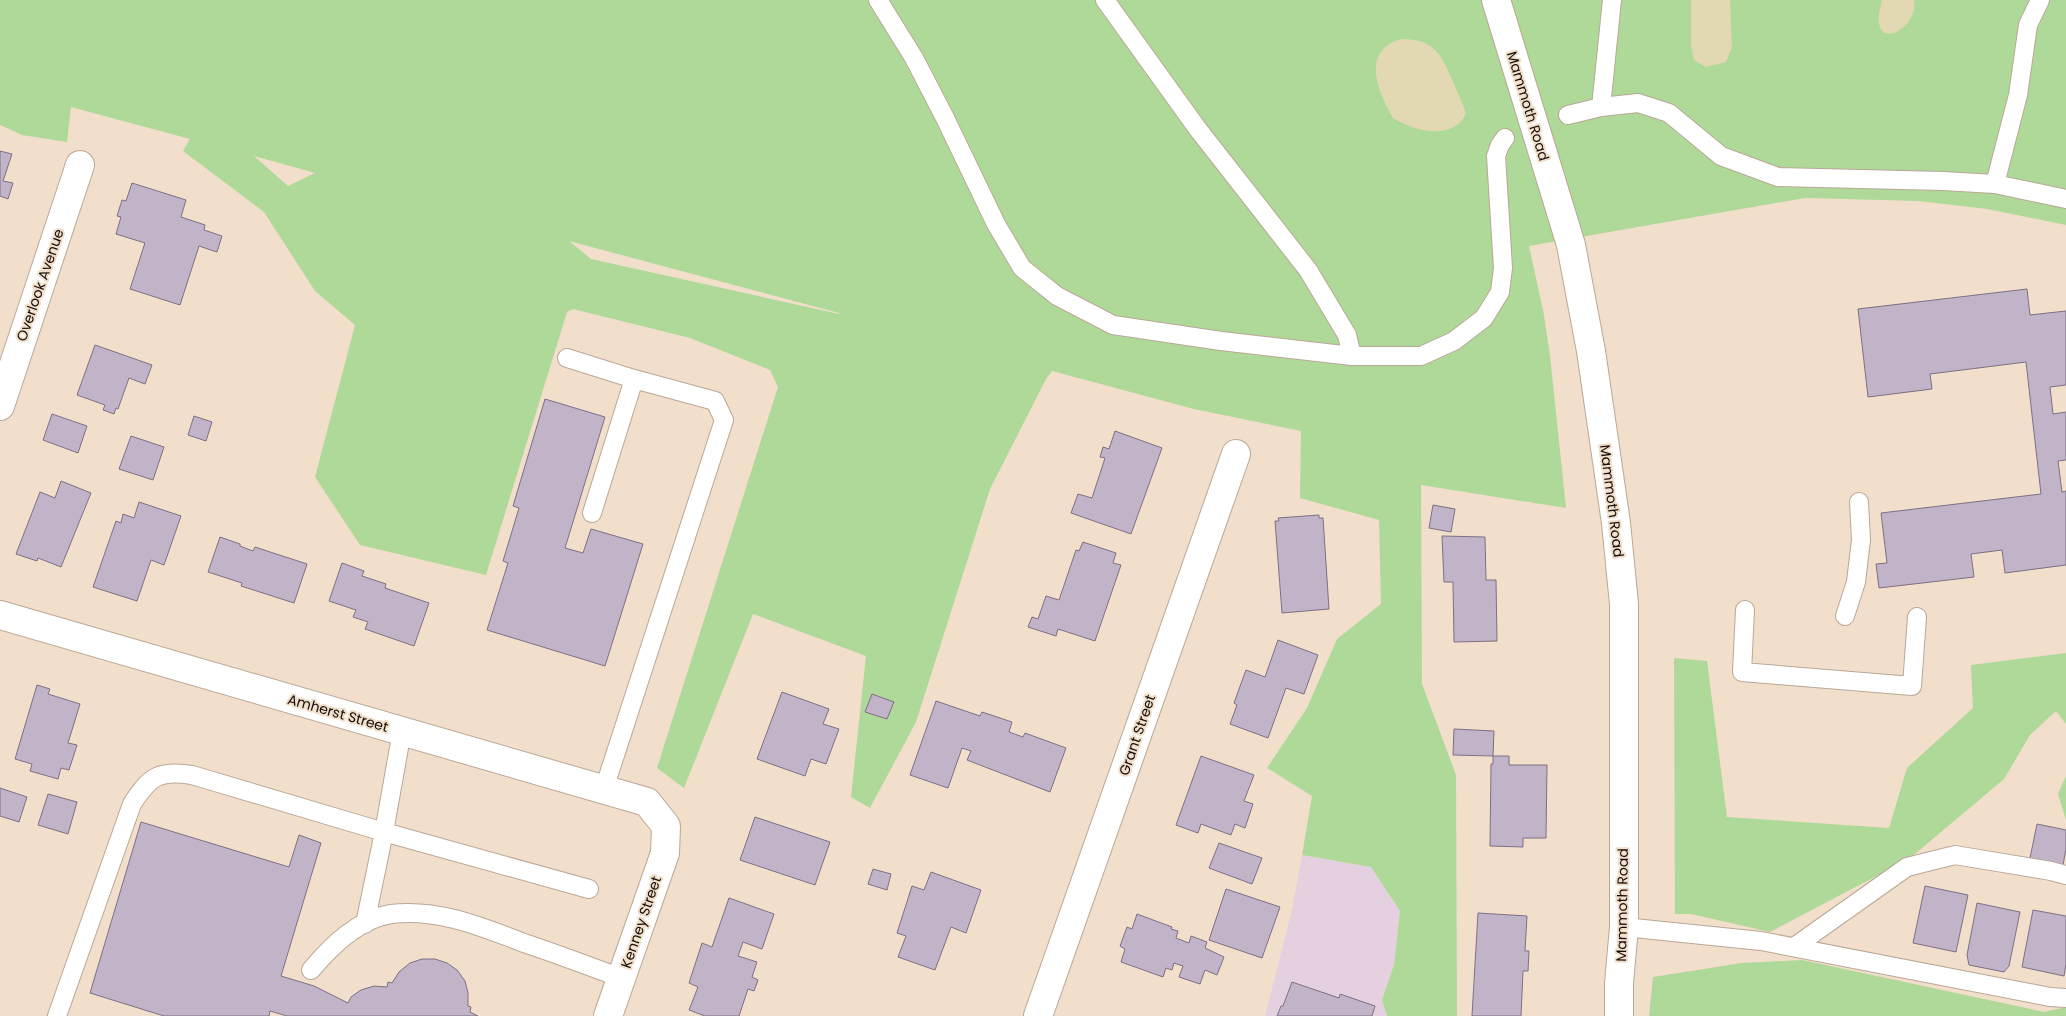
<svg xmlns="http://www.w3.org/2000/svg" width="2066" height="1016" font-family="Poppins,sans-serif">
  <rect width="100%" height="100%" fill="#f1decb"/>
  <!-- commercial -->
  <path fill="#e5d0df" d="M1302 855 1371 867 1400 911 1394 965 1382 1000 1387 1016H1265L1292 910Z"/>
  <!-- green -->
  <path fill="#afd998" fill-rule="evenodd" d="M0 0H2066V225L1987 209 1919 201 1805 198 1529 246 1544 315 1550 356 1566 508 1421 485 1422 684 1456 775 1457 1016H1387L1382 1000 1394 965 1400 911 1371 867 1302 855 1312 796 1267 768 1307 708 1337 639 1381 604 1379 520 1300 498 1301 431 1194 409 1052 371 1046 379 990 489 916 722 870 808 851 797 866 656 753 614 684 788 657 768 778 387 770 370 690 338 573 309 567 312 486 575 360 545 315 477 355 325 315 291 264 212 183 151 190 139 71 107 67 142 22 135 0 125ZM254 156 315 173 288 186ZM569 241 839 313V314L591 259Z
    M2066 653V724L2056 711 2030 735 2004 779 1909 859 1770 932 1691 914H1675L1674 658 1707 661 1727 817 1889 828 1907 768 1973 708 1971 665Z
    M2066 776V820L2058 794Z
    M1802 960 2044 1012 2066 1007V1016H1649L1653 977 1742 963Z"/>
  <!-- sand -->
  <path fill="#e2d8b3" d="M1691 0H1730L1732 47 1726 62 1706 67 1694 60 1691 45Z
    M1882 0H1914C1918 24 1887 45 1880 27 1877 19 1880 8 1882 0Z
    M1401 39C1436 39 1442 56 1454 84 1458 93 1462 103 1466 113 1454 142 1414 131 1393 118 1378 92 1360 51 1401 39Z"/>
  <!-- building -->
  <path fill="#c1b4c9" stroke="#7d7084" d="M0 151 12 154 3 181 13 183 8 199 0 196Z
    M132 183 186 200 181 217 205 225 204 230 222 236 217 252 199 246 180 305 130 289 145 243 116 234 121 217 117 216 122 200 126 201Z
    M2027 289 2030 315 2066 311V385L2050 387 2053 414 2066 412V460L2058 461 2062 492 2066 491V565L2005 573 2002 550 1971 554 1974 577 1879 588 1876 564 1887 563 1881 513 2041 494 2026 362 1930 374 1932 389 1868 397 1858 309Z
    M95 345 152 365 145 384 129 378 118 409 116 408 114 414 103 410 105 405 77 395Z
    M545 399 605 417 565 548 583 553 591 529 643 544 605 666 487 630 508 563 503 561 519 508 513 506Z
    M52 414 87 426 78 453 43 440Z
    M194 416 212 422 206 441 188 435Z
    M1115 431 1162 448 1131 534 1071 513 1078 494 1092 498 1105 458 1100 457 1103 447 1109 449Z
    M131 436 164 447 153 480 119 469Z
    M61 481 91 493 61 567 38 558 37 561 16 554 40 492 55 498Z
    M139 502 181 516 164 565 151 560 137 601 93 587 116 521 121 523 123 514 134 518Z
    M1433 505 1455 509 1451 532 1429 528Z
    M1319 515V518H1323L1329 609 1282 613 1275 521H1279L1278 518Z
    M1442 536 1485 537 1486 580H1496L1497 641 1454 642 1453 582H1444Z
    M220 537 240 544V546L253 551 255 547 307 564 294 603 241 586 242 583 208 572Z
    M1083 542 1116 553 1113 563 1121 565 1095 641 1058 629 1056 636 1028 627 1032 617 1038 619 1046 596 1059 600 1076 550 1079 551Z
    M342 563 364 571 362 576 386 584 385 588 429 603 414 646 365 629 368 622 353 617 356 610 329 601Z
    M1278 640 1318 655 1304 694 1286 688 1268 738 1230 724 1237 705 1234 703 1246 670 1265 677Z
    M37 685 50 689 48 694 80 704 68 743 77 745 69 770 61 768 58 779 30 771 32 764 15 759Z
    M782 692 829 709 823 724 839 729 826 764 811 759 805 776 757 759Z
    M872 694 894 702 887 719 865 712Z
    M936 701 980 716 982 712 1012 722 1009 732 1023 737 1025 733 1066 748 1050 792 967 760 971 751 962 748 948 788 910 775Z
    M1454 729 1494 731 1493 756 1453 755Z
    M1201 756 1254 775 1244 801 1253 804 1245 828 1235 824 1231 835 1201 824 1198 833 1176 825Z
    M1493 756H1509V765H1547L1546 838H1523V847L1490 846 1491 764H1493Z
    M0 788 27 797 19 822 0 816Z
    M48 794 77 802 68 834 38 825Z
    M755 817 830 842 815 885 740 860Z
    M141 822 289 867 299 835 321 843 281 976 314 986 348 1003 351 997 361 990 374 986 387 987 388 982 392 983 399 972 410 963 422 959H435L447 963 457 970 465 981 468 993V1006L471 1007 470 1012 478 1016H287L270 1011 269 1016H164L90 993Z
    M2037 824 2066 830V849L2063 865 2030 858Z
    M1219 843 1262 858 1252 884 1209 868Z
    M873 869 891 874 887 890 868 884Z
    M931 872 981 890 966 933 951 927 935 970 898 957 906 936 897 933 912 886 924 890Z
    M1925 886 1968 895 1956 952 1913 943Z
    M1226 889 1280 907 1262 958 1209 940Z
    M729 898 774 914 762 949 743 942 738 956 757 962 752 977 758 980 754 991 748 989 739 1016H705L689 1010 698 987 689 983 702 943 712 947Z
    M1977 903 2020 912 2009 966 2004 972 1969 965 1967 955Z
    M2033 910 2066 916V964L2064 976 2022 967Z
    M1478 913 1527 916 1525 951H1529L1528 971H1523L1521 1016H1472Z
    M1137 914 1172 927 1171 929 1178 931 1176 938 1189 943 1191 936 1207 942 1205 948 1224 957 1217 975 1205 970 1200 984 1179 977 1183 966 1174 963 1172 970 1166 968 1163 977 1121 962 1125 949 1120 946 1127 927 1132 929Z
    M1292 982 1339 998 1340 994 1375 1006 1372 1016H1277L1281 1006H1283Z"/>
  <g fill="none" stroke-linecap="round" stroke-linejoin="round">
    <!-- lane casing -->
    <g stroke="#baa896" stroke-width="20">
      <path id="lane" d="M878 0 914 58 945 118 996 224 1022 268 1057 296 1113 325 1221 341 1352 356H1421L1454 341 1484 318 1500 292 1503 268 1496 156 1500 145 1505 138
        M1105 0 1197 128 1308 270 1347 335 1352 356
        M2040 0 2028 25 2018 95 1995 184 2066 199
        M1601 107 1638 103 1669 113 1721 156 1778 177 1943 181 1995 184
        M1568 115 1601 107 1612 0
        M567 358 634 379
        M592 513 634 379 715 401 724 420 604 789
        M1745 610 1742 672 1912 686 1917 617
        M1845 616 1856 582 1861 540 1859 502
        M365 924 384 832 589 889
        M1624 927 1761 941 2050 997 2066 998
        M1794 947 1907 867 1955 855 2051 871 2066 875
        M311 970C331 946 358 919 391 914 437 908 482 927 524 943 557 954 589 966 621 978
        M57 1016 132 804C150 776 159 770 192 775L384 832 402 731"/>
    </g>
    <!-- street casing -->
    <g stroke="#baa896" stroke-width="30">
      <path id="street" d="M0 406 80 165
        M0 615 647 802 666 826 665 853 608 1016
        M1038 1016 1236 454"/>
    </g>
    <!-- secondary casing -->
    <g stroke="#baa896" stroke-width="30">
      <path id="secondary" d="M1496 0 1571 245 1591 351 1616 523 1624 604V927L1619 983V1016"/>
    </g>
    <!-- lane -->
    <use href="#lane" stroke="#fff" stroke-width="18"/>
    <!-- street -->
    <use href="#street" stroke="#fff" stroke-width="28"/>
    <!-- secondary -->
    <use href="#secondary" stroke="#fff" stroke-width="28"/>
  </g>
  <g text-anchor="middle" stroke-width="4" stroke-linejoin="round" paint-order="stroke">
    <!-- street labels -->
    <g font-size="14" fill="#130d07" stroke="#f1decb">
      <text transform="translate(1528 106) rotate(73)" y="5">Mammoth Road</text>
      <text transform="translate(40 285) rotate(-71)" y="5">Overlook Avenue</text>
      <text transform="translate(1612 501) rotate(83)" y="5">Mammoth Road</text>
      <text transform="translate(338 713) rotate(16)" y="5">Amherst Street</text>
      <text transform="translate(1137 735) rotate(-71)" y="5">Grant Street</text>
      <text transform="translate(1622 905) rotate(-89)" y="5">Mammoth Road</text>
      <text transform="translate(641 922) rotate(-71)" y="5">Kenney Street</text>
    </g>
  </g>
</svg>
